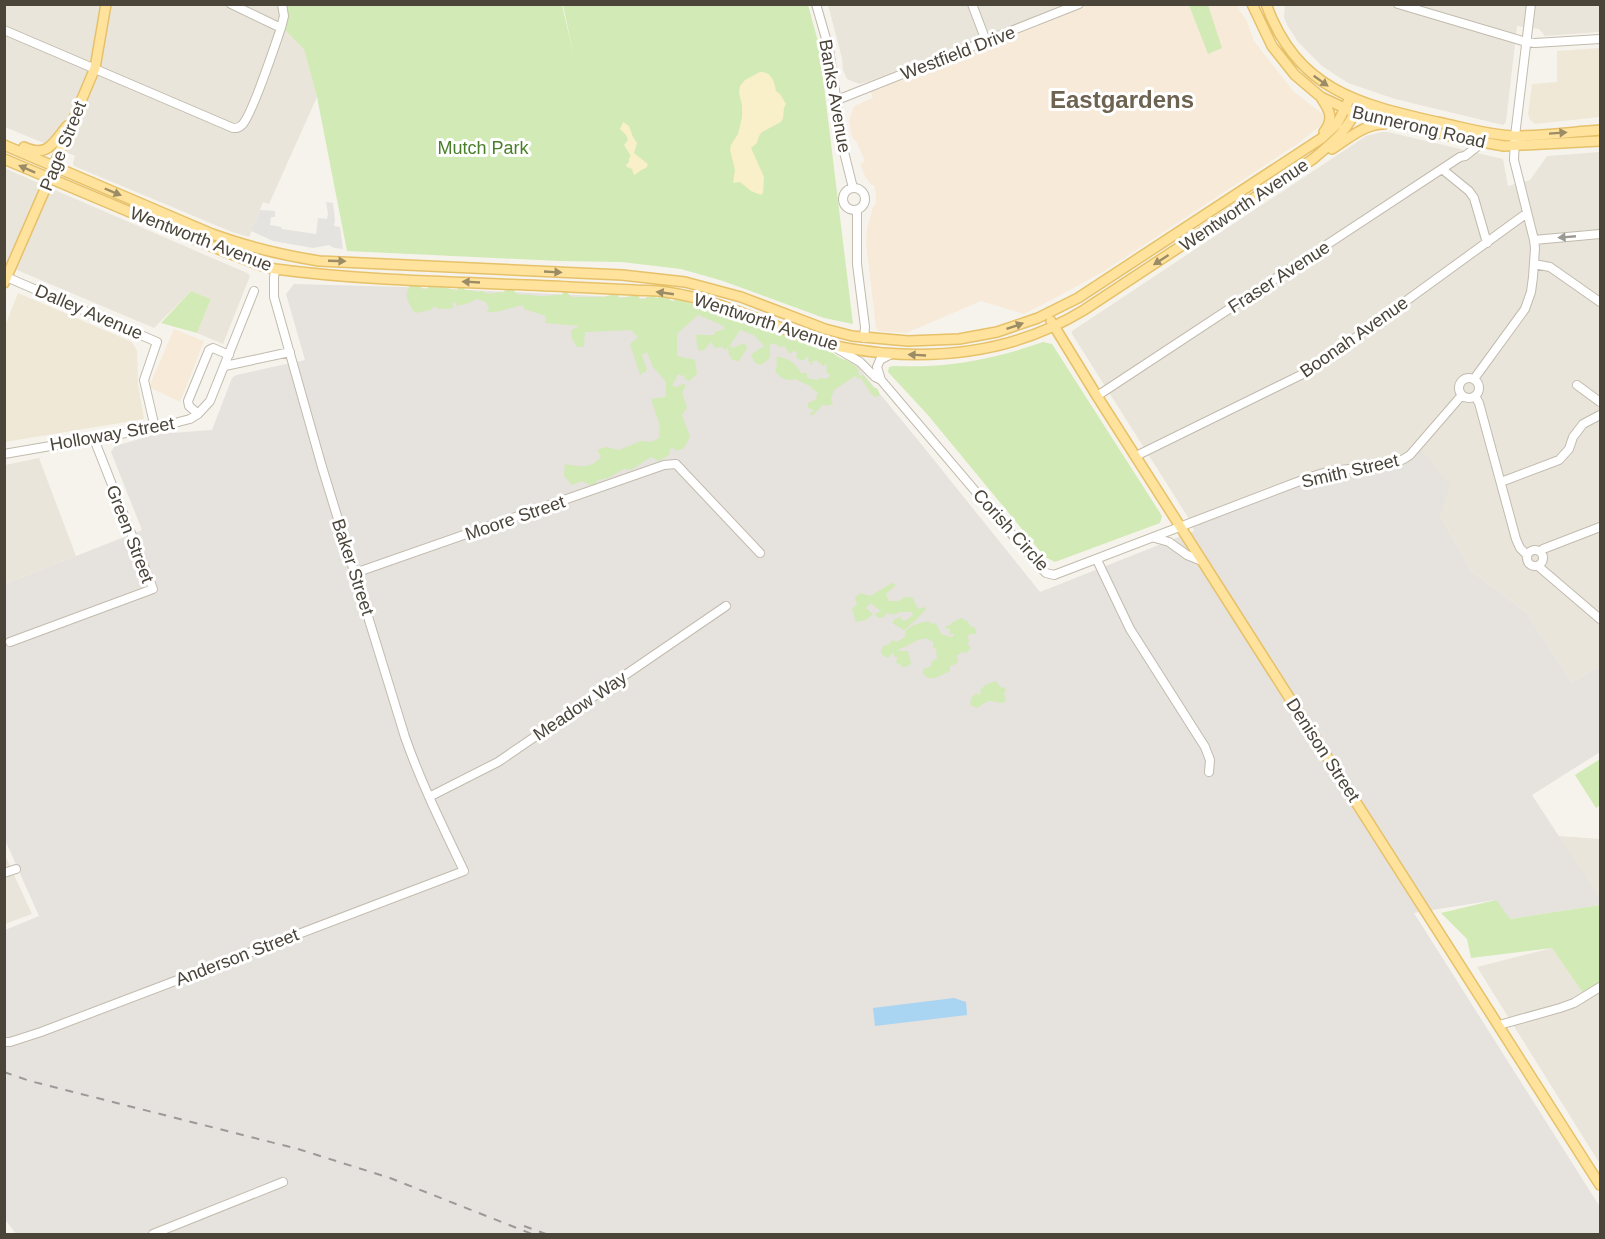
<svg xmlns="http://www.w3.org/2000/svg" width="1605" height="1239" font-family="Helvetica,sans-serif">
  <rect width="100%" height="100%" fill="#f6f3ec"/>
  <!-- residential -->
  <path fill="#eae5da" d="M1285 4H1600V32L1545 36 1539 29 1517 26 1506 122 1503 125 1395 99 1348 83 1322 66 1298 42 1287 25 1284 17Z
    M4 5H282V27L304 48 317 97 269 204 263 202 249 237 232 232 74 166 73 163 75 156 5 127Z
    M828 5H1066L867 82 859 84 847 79 843 70 842 58Z
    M1382 132H1388L1503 159 1508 186 1530 180 1547 156 1600 152V670L1598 668 1572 682 1527 613 1472 572 1440 516 1410 455 1191 522 1072 334V331L1366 136Z
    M4 168 247 273 250 276 223 344 197 333 211 299 191 291 154 328 5 265Z
    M39 458 76 556 5 584V465Z
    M1558 836 1600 839V899Z
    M4 853 32 914 5 924H4Z
    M1552 948 1585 996 1600 987V1164L1477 967Z"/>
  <!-- commercial -->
  <path fill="#f7ead8" d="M1238 4 1240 12 1246 19 1254 41 1294 92 1324 115V123L1297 144 1106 270 1057 297 1024 314 981 301 906 333 878 331 876 328 866 243 867 228 873 207 876 203V194L874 185H871L866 178 860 164 865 161 857 143 852 137 849 121 854 106 873 98 867 82 1067 5Z
    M174 329 204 341 180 402 149 387Z"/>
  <!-- industrial -->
  <path fill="#e6e2dd" d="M294 284 405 287 661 299 730 315 830 354 857 366 922 445 1040 592 1194 531 1191 522 1332 471 1391 465 1418 446 1450 485 1440 516 1472 572 1527 613 1572 682 1598 668 1600 670V752L1532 795 1600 899V905L1509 919 1495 900 1414 913 1600 1207V1234H16L4 1218 5 930 39 916 5 840V584L142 530 111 452 115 446 157 434 212 430 232 378 236 375 305 360 286 294Z"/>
  <!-- education -->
  <path fill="#efe8d6" d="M1600 48V117L1535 124 1530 120 1528 114 1532 84 1557 82V51Z
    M18 293 132 342 137 351 138 384 144 419 5 442V326Z"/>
  <!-- green -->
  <path fill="#d2eab5" d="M282 5H562L574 56 563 5H808L819 45 853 324 824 318 723 281 681 269 621 262 560 261 347 251 317 97 304 49 282 27Z
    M1189 5H1208L1222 48 1208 54Z
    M410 286H420L423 289H427L428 287H434L435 286C443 286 448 289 457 290L458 288H463L465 290 476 291V292L482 291 488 294 501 292 502 293 508 288H514L515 293H517L519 295C526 294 531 295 538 296 547 297 554 294 562 295L563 292H567L571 297H604L617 293 619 298 638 295 640 299H644L647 297 655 296 654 297 658 298 659 295 668 297 670 300 673 301 676 299 693 304 696 303C705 309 716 312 727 313L728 317 738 318 763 327 767 325 769 329 790 338 788 340 790 341C800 337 811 346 820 350L825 347 826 350 833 348V353C843 362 850 358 859 370L858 373 860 376 863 375 874 388H877L880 395 875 397 871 394 861 378 858 379 855 376 834 390 831 399 833 404 826 406 823 404 812 416 810 414 814 410 808 408V403L817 399 816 397 818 392 812 389V387L795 379C787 382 778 377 775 370L778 365H776L777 360 776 357C788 357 795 363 801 373H807V378L816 380 821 378 826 379 830 376 826 371 827 365 825 364 824 366H822L821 363H818L817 360 813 361 812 365 810 364 811 362 808 361 809 357H807L804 360H800L796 357 797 352 793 351 790 354 785 348 786 346 780 347 774 343 770 345V358L761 365 755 363 751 355 760 348 765 347 754 335 740 330 730 345 732 348 745 343 747 348 739 361 732 360 729 355 728 347 725 350 722 347 715 348 711 342 704 350 699 351 697 346 696 335C703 334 707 336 714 335L715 332 724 329V326L698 315 677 334V356L695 360 697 374 689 381 684 378 685 375 682 376 678 374 672 386 679 387V385L685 384V388L682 392 687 408 682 415 690 437 684 448 676 451 674 448 670 449 669 455 659 461 651 457 631 470 624 469 608 478 598 480 593 486 582 481 572 485 564 476 565 464C580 467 591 469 601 457L597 450 606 447 619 450 641 441 651 442 659 438 660 426 651 399 666 397V382L653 367 647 352 642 355 647 370 640 375 630 344 638 337 631 330 585 332 584 347H577L572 339 571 330 580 326 545 323 546 316 524 309 523 305C512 307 495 314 487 312L489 308 486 302 477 299 469 303 457 306 455 302 452 303 453 308 447 309 446 308 444 309H439L434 306 431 310 415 313C409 304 403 295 410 286Z
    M191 291 211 299 197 333 161 323Z
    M1043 342 1052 344 1162 516 1160 523 1055 562 1045 557 927 414 888 372 889 367 893 366C946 368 992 360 1043 342Z
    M892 583 896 585 886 594 889 601H898L907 596 908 598 912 597 918 609 925 607 926 609 918 618 904 630 892 623 895 619 901 617V620L905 621 913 615 912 612H898L897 614 894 615 893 613 890 615 888 612 884 617 878 618 875 614 881 611 870 603 866 608 873 614 866 620 856 622 852 609 857 604 855 598 860 593 870 596Z
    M961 618 967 621 971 627H974L976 630V634H970L967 636 969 641 967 644 971 648 966 653 961 652 960 654 956 656 958 659V663L950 666V671L935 678H928L923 674V669L930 667 933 660 937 659 936 649 933 647V642L926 638 918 640 898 650 899 651H908L911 664 906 667H902V665L897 664 896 660 899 658 894 656V653H892L888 658 882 655 881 650 883 646 888 645 893 640 896 642 905 637 906 630C912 625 923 621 930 622L932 624 936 623 941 634 951 637 954 636 953 633 949 635 950 628 946 629V626L951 625V623Z
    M996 681 1001 688 1004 687 1006 691 1004 693 1006 700 1003 703C989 702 991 697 978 708L970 705 971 698 976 693 979 695 981 694 980 691 985 685Z
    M1600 759V805L1596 808 1575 775Z
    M1496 900 1510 919 1600 905V987L1585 996 1552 948 1471 958 1467 939 1441 913Z"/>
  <!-- sand -->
  <path fill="#f9efc9" d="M760 72C772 72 774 81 776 91L780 94 786 104 784 108 783 118 781 122 762 132 759 136 757 143 751 148 764 177 763 193 761 195 751 191 740 182 733 183 735 170 730 150 731 145 738 134 742 117V105L739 93 740 86 745 80Z
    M623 122 629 126 633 137 637 143 634 153 648 164 646 168 643 169 634 175 632 169 627 167 626 165 629 162V158L631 156 624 145 628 140 626 135 620 129Z"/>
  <!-- parking -->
  <path fill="#e5e3e0" d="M326 202 333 203 335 220 334 226 340 227 343 249 334 248 329 245 313 248 273 241 251 231 260 210 275 211V217H271L270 225 281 227 282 229 316 234 318 218 327 219 328 214Z"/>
  <!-- water -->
  <path fill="#a9d4f2" d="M954 998 966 1002 967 1015 875 1026 873 1008Z"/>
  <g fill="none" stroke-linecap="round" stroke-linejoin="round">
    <!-- minor casing -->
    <g stroke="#c2bbae" stroke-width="10">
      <path id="minor" d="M231 4 281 28
        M816 4 829 49 844 152 853 188
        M972 4 986 41
        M1398 4 1526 42 1535 43 1600 39
        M4 30 233 128C237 128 239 128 242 125 252 116 275 45 281 28L284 16 282 4
        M837 100 1079 4
        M1442 169 1469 191 1474 198 1487 243
        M843 199a11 11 0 1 1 22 0a11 11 0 1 1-22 0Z
        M857 210V264L865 327 864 338
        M1534 240 1600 234
        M1534 264 1550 267 1600 302
        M4 276 157 342 144 380 155 428
        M836 348 860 362 875 377 881 380
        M891 354 880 360 877 367 881 380 1038 565 1046 573 1054 575 1305 479C1314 476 1323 473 1332 471 1359 466 1387 472 1410 455L1462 395
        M225 366 290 352
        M1459 388a10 10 0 1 1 20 0a10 10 0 1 1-20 0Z
        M1474 379 1525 309 1531 292 1533 277 1535 248 1534 240 1514 160 1515 136 1531 4
        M1577 385 1600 402
        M1097 396 1460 157 1465 156 1483 142
        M1475 396 1479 403 1516 539 1520 548 1527 555
        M198 414 189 406 188 401 209 350 213 348 229 355
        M4 454 155 428 190 419 198 414 210 401 254 291
        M1136 456 1311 370 1527 213
        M1501 482 1559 460 1569 449 1573 437 1583 424 1600 415
        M1155 538 1169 542 1187 555 1202 561
        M1527 558a8 8 0 1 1 16 0a8 8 0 1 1-16 0Z
        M1540 552 1543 549 1600 527
        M1097 560 1130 629 1205 747 1210 760 1209 772
        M1538 566 1600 619
        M355 573 664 465 676 464 760 553
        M10 642 153 589 94 439
        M429 797 498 762 726 606
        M4 873 16 869
        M1499 1025 1560 1008 1574 1003 1600 987
        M4 1042H10L41 1032 464 871C443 827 421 783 405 737L322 467 274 297V278L275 269
        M153 1234 283 1182"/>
    </g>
    <!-- major casing -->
    <g stroke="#e6c16a" stroke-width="12">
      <path id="major" d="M1252 4 1272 46 1295 75 1321 97 1355 113 1454 137 1504 146 1600 141
        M1266 4C1297 89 1357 104 1437 122 1462 127 1488 135 1514 136 1543 136 1572 132 1600 130
        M1322 99C1330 111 1334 119 1324 132
        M4 145 212 234C248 247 281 255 319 261L622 275 685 282 741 297 825 329 852 336 908 341 959 339 997 332 1038 318 1078 298 1322 138 1337 124 1350 98
        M24 147C48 158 53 143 67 126
        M1332 149C1348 139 1364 124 1384 124
        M4 159 213 247 262 266 275 269C373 282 472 282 570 287 591 288 613 289 634 290 644 291 655 290 666 292 722 300 771 327 825 343 844 349 864 351 883 353 955 359 1022 348 1084 310L1313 159C1336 140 1348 130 1360 102
        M4 283 46 187 54 165 95 68 106 4
        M1051 321 1097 396 1600 1185"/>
    </g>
    <!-- minor -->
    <use href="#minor" stroke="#fff" stroke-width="8"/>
    <!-- major -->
    <use href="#major" stroke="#ffe39c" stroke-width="9"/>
    <!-- rail -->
    <path stroke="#9a9a9a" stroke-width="2" stroke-dasharray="8 8" stroke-linecap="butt" d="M4 1072 30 1081 298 1149 390 1178 532 1234
      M524 1226 546 1234"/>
  </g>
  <!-- one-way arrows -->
  <defs><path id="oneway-solid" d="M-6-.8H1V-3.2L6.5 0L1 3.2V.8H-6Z" transform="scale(1.5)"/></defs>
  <g fill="#9c8c66">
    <use href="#oneway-solid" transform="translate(1321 81) rotate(36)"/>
    <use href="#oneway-solid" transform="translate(1558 133) rotate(-4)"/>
    <use href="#oneway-solid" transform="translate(27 169) rotate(-156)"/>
    <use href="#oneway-solid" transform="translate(113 192) rotate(23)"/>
    <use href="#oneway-solid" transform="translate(1161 260) rotate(147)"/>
    <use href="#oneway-solid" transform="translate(337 261) rotate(2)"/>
    <use href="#oneway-solid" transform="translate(553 272) rotate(3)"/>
    <use href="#oneway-solid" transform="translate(471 282) rotate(-177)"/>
    <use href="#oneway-solid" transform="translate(665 293) rotate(-172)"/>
    <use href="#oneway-solid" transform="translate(1015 326) rotate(-19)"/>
    <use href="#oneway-solid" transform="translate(917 355) rotate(-177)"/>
  </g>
  <use fill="#9c9892" href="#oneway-solid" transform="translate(1567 237) rotate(175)"/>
  <g text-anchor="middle" stroke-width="6" stroke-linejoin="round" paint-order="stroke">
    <!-- street labels -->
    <g font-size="18" fill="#4b4439" stroke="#fff">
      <text transform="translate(958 53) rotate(-21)" y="6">Westfield Drive</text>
      <text transform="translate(835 96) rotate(80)" y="6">Banks Avenue</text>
      <text transform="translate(1419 127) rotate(13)" y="6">Bunnerong Road</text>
      <text transform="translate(63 146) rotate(-68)" y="6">Page Street</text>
      <text transform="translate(1244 205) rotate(-34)" y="6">Wentworth Avenue</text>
      <text transform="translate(201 239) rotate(21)" y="6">Wentworth Avenue</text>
      <text transform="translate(1279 277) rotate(-33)" y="6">Fraser Avenue</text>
      <text transform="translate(89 312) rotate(23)" y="6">Dalley Avenue</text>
      <text transform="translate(766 322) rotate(18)" y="6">Wentworth Avenue</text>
      <text transform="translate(1354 337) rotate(-35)" y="6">Boonah Avenue</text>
      <text transform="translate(112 434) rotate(-10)" y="6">Holloway Street</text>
      <text transform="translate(1350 471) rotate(-13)" y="6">Smith Street</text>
      <text transform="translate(515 518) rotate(-19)" y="6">Moore Street</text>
      <text transform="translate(1011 530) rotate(48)" y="6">Corish Circle</text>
      <text transform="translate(130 534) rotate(69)" y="6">Green Street</text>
      <text transform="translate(353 567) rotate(72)" y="6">Baker Street</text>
      <text transform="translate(580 706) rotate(-34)" y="6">Meadow Way</text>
      <text transform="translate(1323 750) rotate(57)" y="6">Denison Street</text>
      <text transform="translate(237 957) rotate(-21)" y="6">Anderson Street</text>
    </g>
    <!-- park labels -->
    <g font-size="18" fill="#4a7f2a" stroke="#fff">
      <text x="483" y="154">Mutch Park</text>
    </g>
    <!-- district labels -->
    <g font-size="24" font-weight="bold" fill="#6e6250" stroke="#fff">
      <text x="1122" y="108">Eastgardens</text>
    </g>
  </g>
  <!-- border -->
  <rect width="1605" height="1239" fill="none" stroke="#4b4439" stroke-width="12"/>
</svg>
